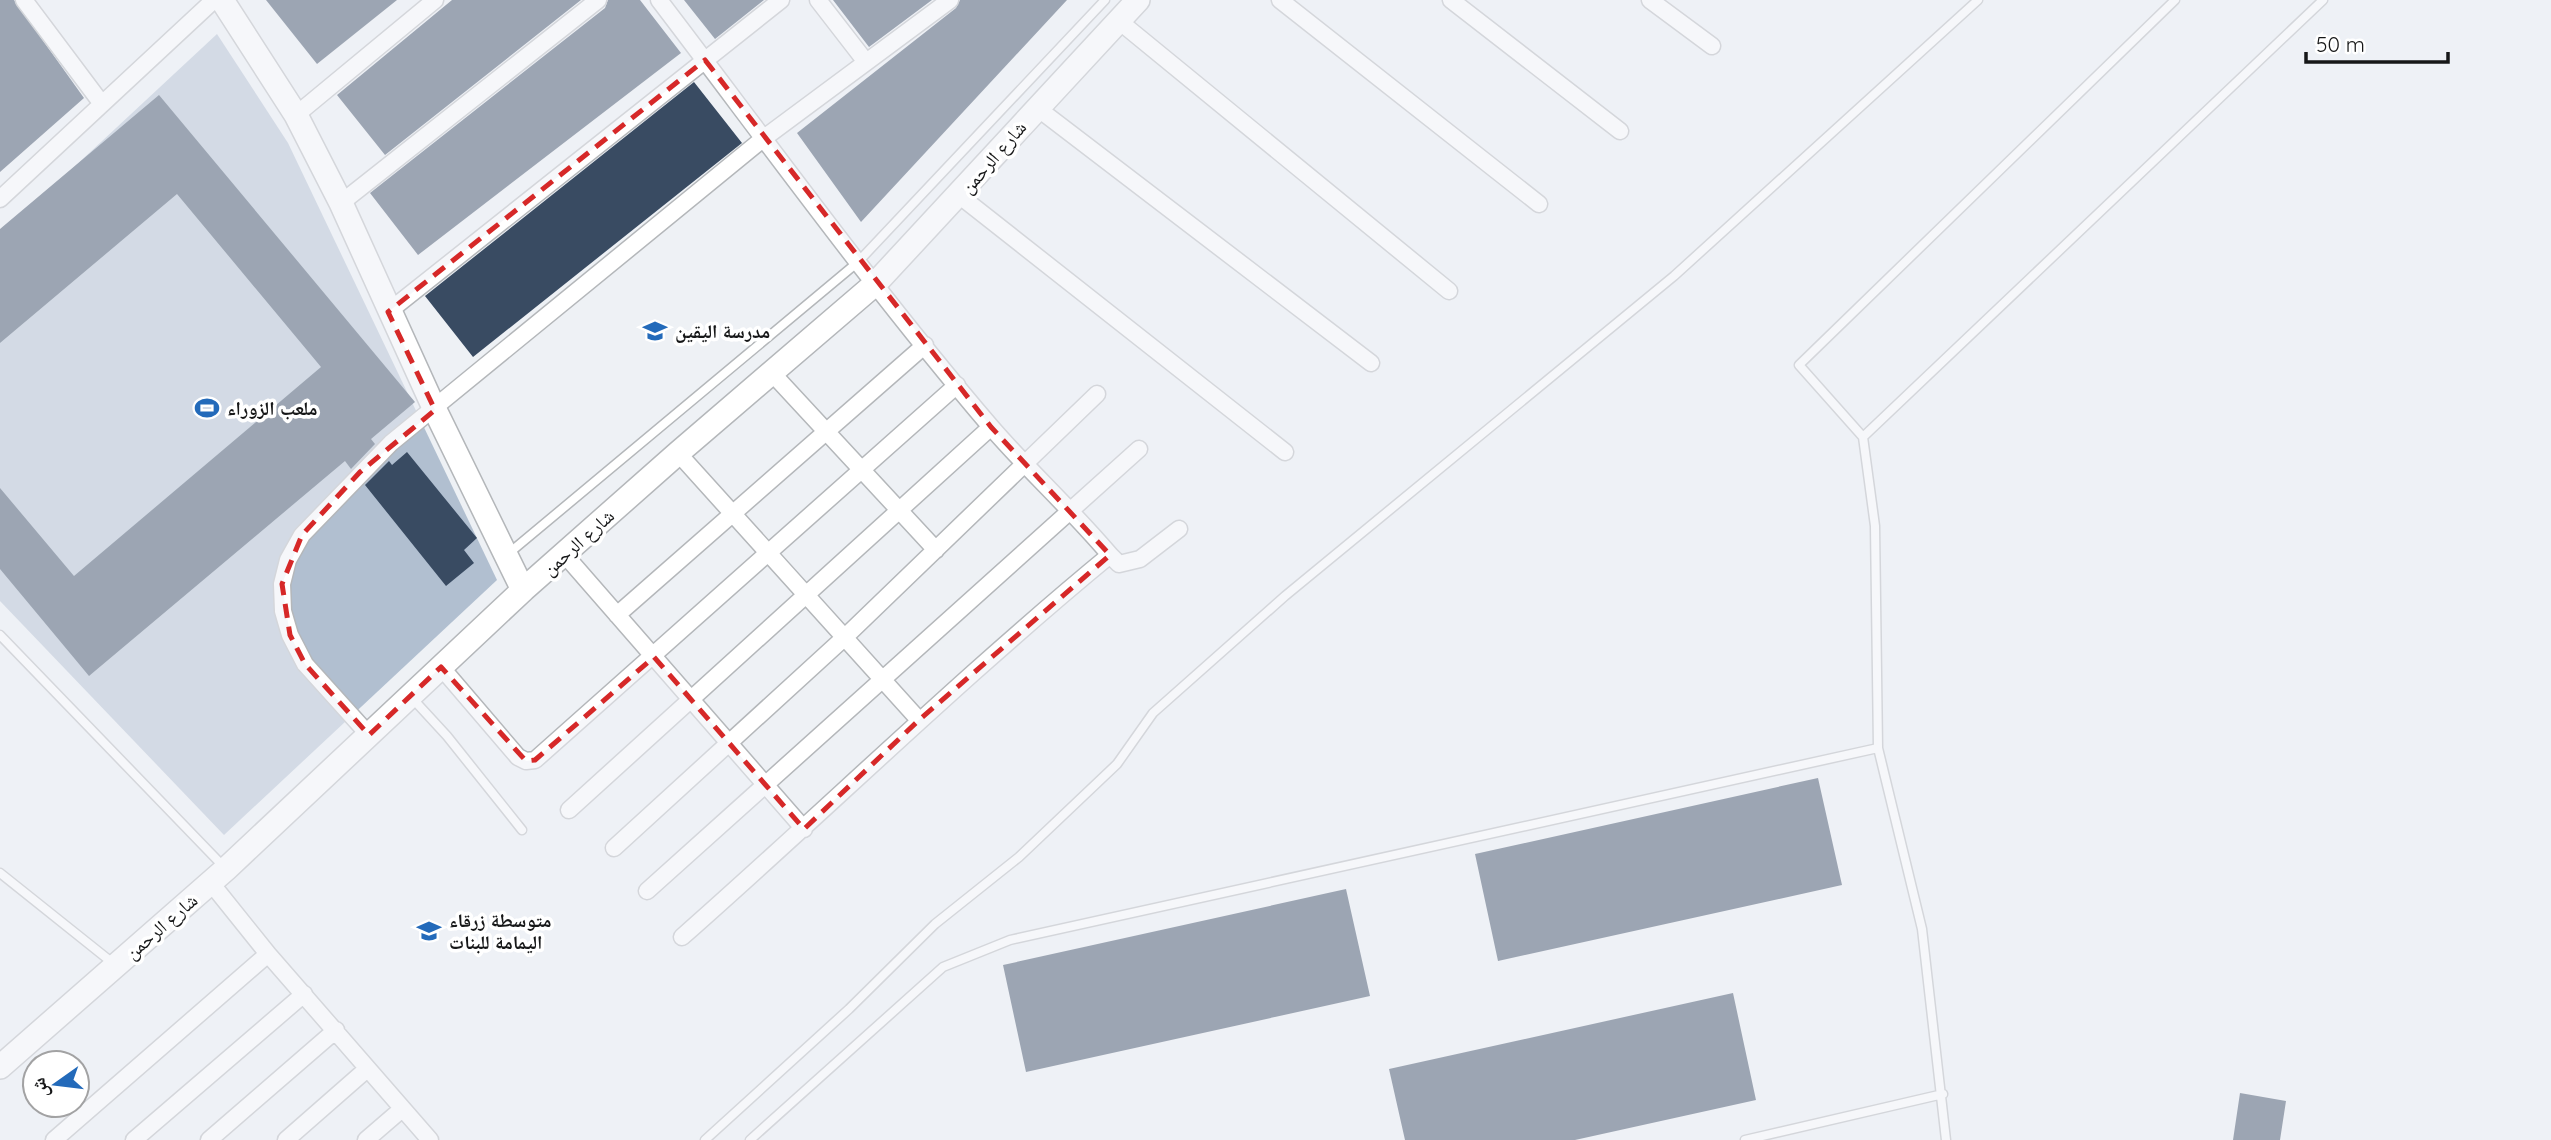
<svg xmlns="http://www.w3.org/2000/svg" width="2551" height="1140" font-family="Quicksand,'Noto Naskh Arabic',sans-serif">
  <rect width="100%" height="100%" fill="#eef1f5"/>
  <!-- green -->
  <path fill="#b1bfd0" d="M217 34 288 143 497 580 224 835 0 601V236Z"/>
  <!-- building -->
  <path fill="#394b62" d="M0 0H14L84 98 0 172Z
    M266 0H397L317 64Z
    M452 0H581L385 155 337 95Z
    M608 0H640L681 53 418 255 370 193 605 8Z
    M684 0H764L715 39Z
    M833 0H932L869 47Z
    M960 0H1067L861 222 797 133 956 8Z
    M694 82 742 143 473 357 425 296Z
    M159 95 415 402 371 439 375 444 351 469 345 461 89 676 0 569V488L74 576 321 367 177 194 0 343V229Z
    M407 452 477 538 464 550 474 563 446 586 365 485 389 461 392 465Z
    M1818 778 1842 885 1498 961 1475 854Z
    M1346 889 1370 996 1026 1072 1003 965Z
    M1733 993 1756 1100 1575 1140H1405L1389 1069Z
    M2240 1093 2286 1101 2280 1140H2233Z"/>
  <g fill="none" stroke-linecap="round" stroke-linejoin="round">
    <!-- lane casing -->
    <g stroke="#b4b7ba" stroke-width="11">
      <path id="lane" d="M1863 437 1799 365 2175 0
        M508 554 858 262 1105 0
        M0 635 224 867
        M412 698 447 736 522 830
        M0 873 114 964
        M705 1140 849 1009 935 924 1019 857 1117 764 1153 713 1285 596 1674 276 1978 0
        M750 1140 943 967 1010 940 1878 748
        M1745 1140 1943 1094
        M1946 1140 1922 929 1878 748 1875 526 1863 437 2323 0"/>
    </g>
    <!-- street casing -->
    <g stroke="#b4b7ba" stroke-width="19">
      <path id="street" d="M24 0 102 104
        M659 0C768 143 874 290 991 427 1029 471 1072 510 1110 555 963 676 826 810 682 937
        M818 0 866 62
        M1280 0 1539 204
        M1451 0 1620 131
        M1650 0 1712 46
        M1119 21 1449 291
        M1036 107 1371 363
        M296 115 435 0
        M960 196 1285 452
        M0 199 214 0
        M341 203 598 0
        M388 312 781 0
        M772 373 936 550
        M678 453 919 720
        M565 555 804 829
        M1110 555 1119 564 1140 559 1179 529
        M617 615 925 345
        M441 667 518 757 526 761 535 760 957 385
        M369 735 305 664 290 635 283 611 282 584 288 560 302 535 391 443 764 138 950 0
        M569 810 991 427
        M614 848 845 637 1097 394
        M211 883 268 954 430 1140
        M647 891 1139 449
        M54 1140 268 954
        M134 1140 304 994
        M209 1140 336 1030
        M286 1140 367 1069
        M366 1140 402 1109"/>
    </g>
    <!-- secondary casing -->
    <g stroke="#b4b7ba" stroke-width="26">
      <path id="secondary" d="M222 0 296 115 341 203 435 410 523 590
        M0 1067 226 869 523 590 678 453 875 284 1138 0"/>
    </g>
    <!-- lane -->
    <use href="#lane" stroke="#fff" stroke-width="8"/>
    <!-- street -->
    <use href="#street" stroke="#fff" stroke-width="16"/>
    <!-- secondary -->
    <use href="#secondary" stroke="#fff" stroke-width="23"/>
  </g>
  <!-- marked area -->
  <path d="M0 0H2551V1140H0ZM705 60 991 427 1110 555 919 720 804 829 654 657 535 760 526 761 441 667 369 735 305 664 290 635 282 584 302 535 360 472 435 410 388 312Z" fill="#eef1f5" fill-opacity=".55" fill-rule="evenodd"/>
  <path fill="none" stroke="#d62828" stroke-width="5" stroke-dasharray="14 9" stroke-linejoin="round" d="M705 60 991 427 1110 555 919 720 804 829 654 657 535 760 526 761 441 667 369 735 305 664 290 635 282 584 302 535 360 472 435 410 388 312Z"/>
  <!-- icons -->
  <defs>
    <g id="school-bare" transform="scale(1.89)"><path d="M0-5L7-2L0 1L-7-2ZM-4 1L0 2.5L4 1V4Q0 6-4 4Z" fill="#236aba" stroke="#fff" stroke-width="2.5" paint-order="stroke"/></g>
    <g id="stadium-bare" transform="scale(1.89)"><path d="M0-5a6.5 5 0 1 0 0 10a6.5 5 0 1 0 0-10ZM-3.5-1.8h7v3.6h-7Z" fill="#236aba" stroke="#fff" stroke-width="2.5" paint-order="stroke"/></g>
  </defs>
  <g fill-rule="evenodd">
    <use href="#school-bare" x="655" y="331"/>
    <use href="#stadium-bare" x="207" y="408"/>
    <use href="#school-bare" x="429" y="931"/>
  </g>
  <g text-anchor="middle" stroke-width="7" stroke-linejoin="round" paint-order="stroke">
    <!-- street labels -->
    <g font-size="19" fill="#161718" stroke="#fff">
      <text transform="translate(993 157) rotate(-49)" y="7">شارع الرحمن</text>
      <text transform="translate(578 542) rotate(-42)" y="7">شارع الرحمن</text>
      <text transform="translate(161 926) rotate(-41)" y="7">شارع الرحمن</text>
    </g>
    <!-- poi labels -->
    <g font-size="19" font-weight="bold" fill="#161718" stroke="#fff" text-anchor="start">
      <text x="675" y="338">مدرسة اليقين</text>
      <text x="227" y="415">ملعب الزوراء</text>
      <text x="449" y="927">متوسطة زرقاء<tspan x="449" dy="22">اليمامة للبنات</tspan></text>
    </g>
  </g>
  <!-- north arrow -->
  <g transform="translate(56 1084) rotate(256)"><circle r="33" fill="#ffffff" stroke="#a2a2a3" stroke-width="2"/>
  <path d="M0-5L12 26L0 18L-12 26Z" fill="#236aba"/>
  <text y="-10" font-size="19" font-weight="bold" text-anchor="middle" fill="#161718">ش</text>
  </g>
  <!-- scale -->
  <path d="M2306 52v10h142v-10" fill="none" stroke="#161718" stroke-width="3.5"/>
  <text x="2316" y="52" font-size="21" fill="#161718" stroke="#ffffff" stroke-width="5" paint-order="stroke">50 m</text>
</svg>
